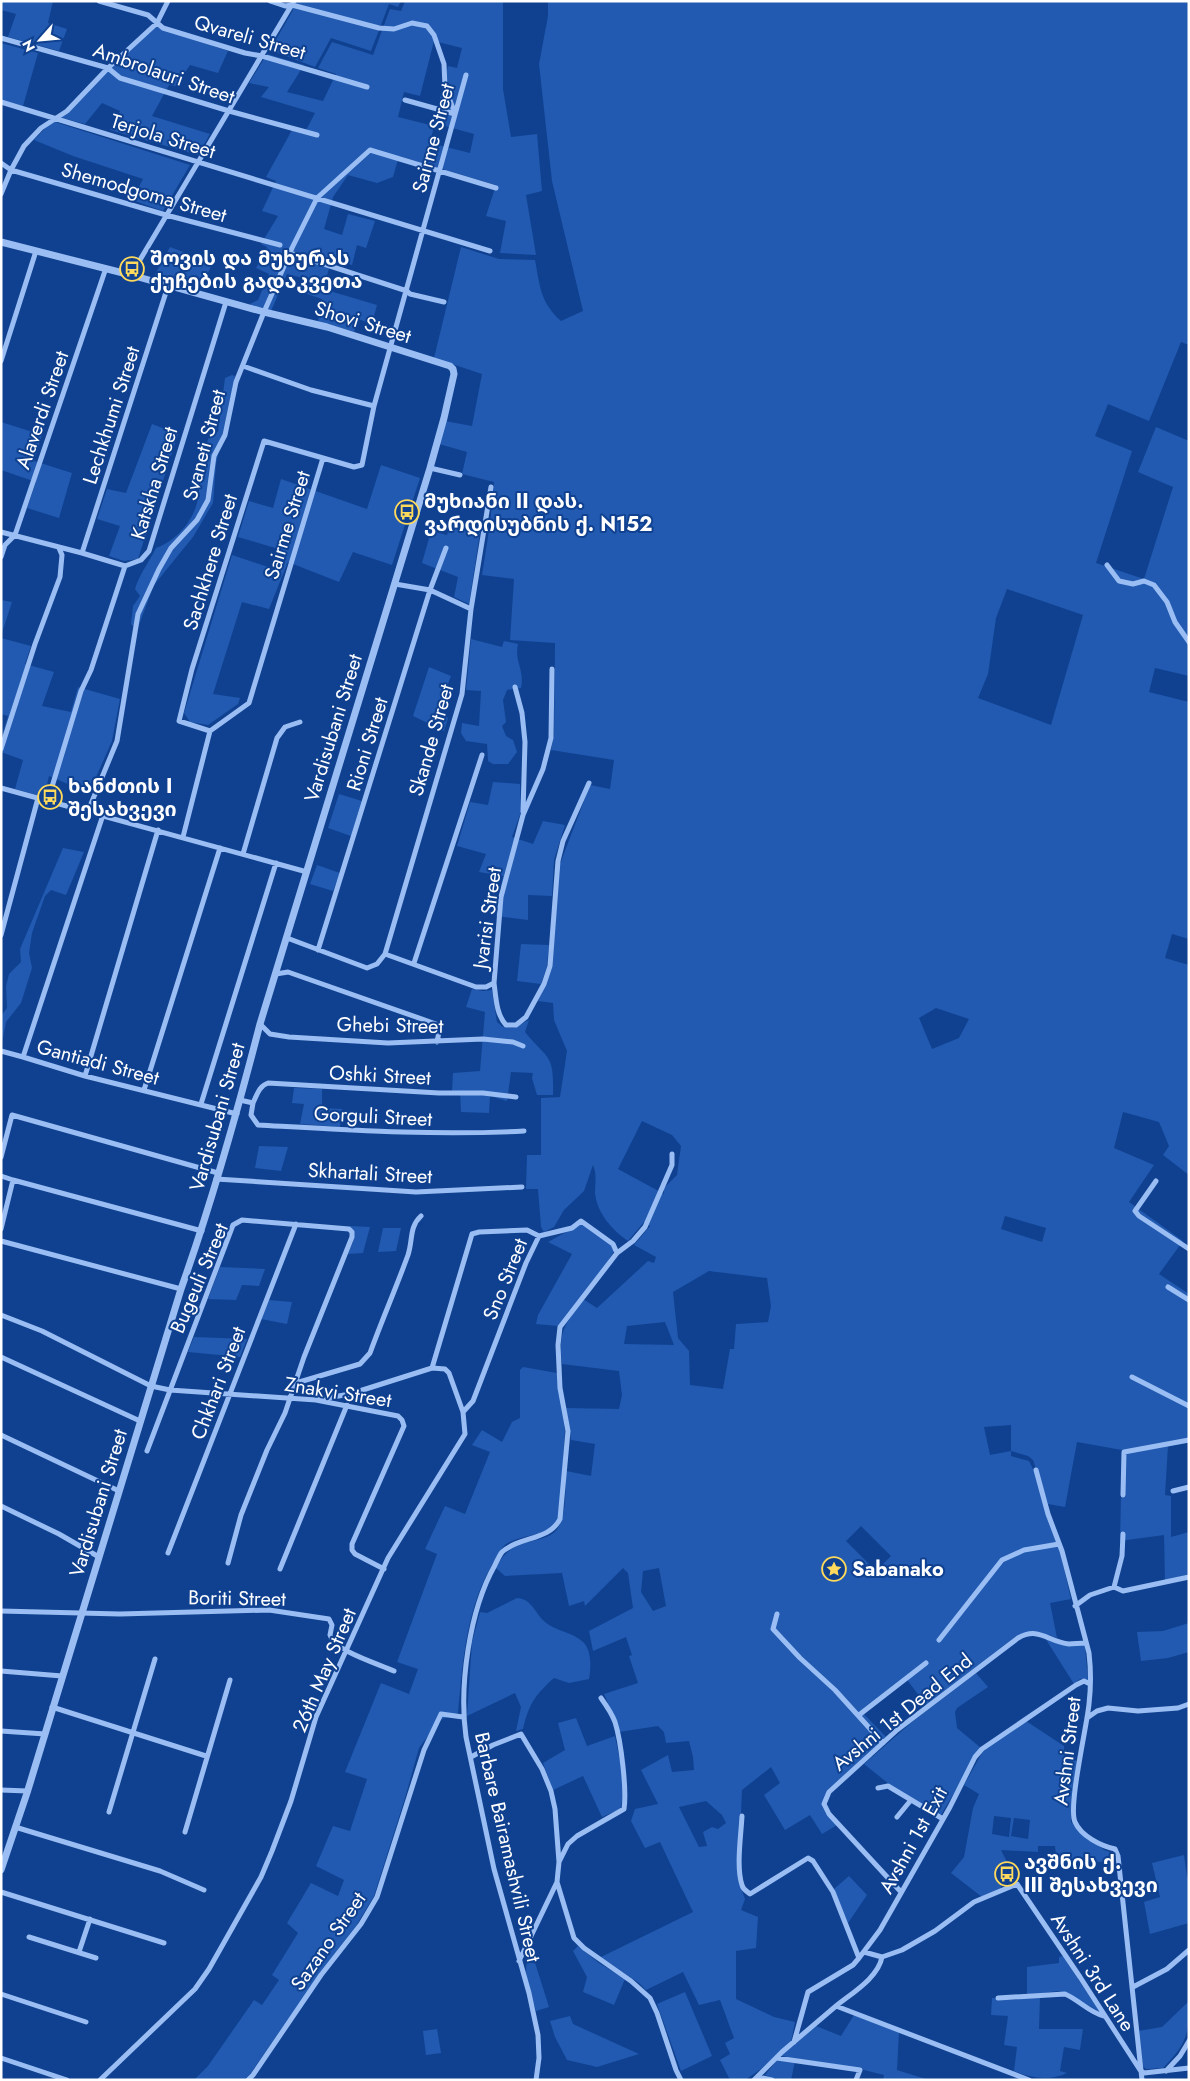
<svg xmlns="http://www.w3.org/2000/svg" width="1190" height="2081" font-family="Jost,'Noto Sans Georgian',sans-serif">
  <rect width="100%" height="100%" fill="#104190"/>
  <!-- green -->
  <path fill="#215ab0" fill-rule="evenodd" d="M1 1H53L48 23 67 29 59 51 8 37 16 14 1 10Z
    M285 1H401L398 7 389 4 371 51 331 38 315 67 270 50 293 10 289 3Z
    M405 1H503V89L511 137 537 134 542 191 526 195 536 255 500 253 506 221 486 216 496 185 399 156 393 177 377 183 348 175 333 197 324 229 342 235 348 214 375 221 366 248 357 245 352 265 332 258 323 289 377 305 372 324 358 319 354 332 318 321 322 299 307 294 310 280 287 274 271 311 253 307 250 304 258 300 269 274 256 268 267 247 261 244 278 216 262 211 276 181 266 177 292 130 304 134 315 113 261 97 269 87 249 83 267 54 304 65 287 92 323 101 336 74 318 68 332 42 373 55 390 9 401 11ZM434 41 462 48 457 68 448 66 434 123 474 134 470 153 430 143 434 126 398 117 404 92 420 96Z
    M548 1H1189V345L1181 342 1149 421 1108 404 1095 436 1132 451 1096 563 1144 579 1173 487 1138 472 1156 427 1189 441V676L1155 668 1149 692 1189 702V939L1172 934 1165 958 1189 965V1175L1163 1155 1169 1146 1159 1122 1123 1112 1114 1148 1154 1165 1129 1202 1183 1241 1159 1274 1189 1294V1442L1168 1446 1165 1495 1171 1496V1537L1189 1532V1574L1165 1581 1164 1535 1120 1541 1122 1450 1077 1442 1065 1507 1048 1504 1033 1460 1028 1456 1011 1451V1456L1029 1461 1034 1471 1060 1551 1071 1599 1050 1603 1057 1638C1040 1632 1031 1628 1015 1637L926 1705 905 1677 862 1712 886 1737 828 1790 822 1805 826 1814 837 1825 822 1834 810 1815 785 1830 764 1795 780 1783 771 1767 742 1790 738 1880 745 1899 741 1910 758 1917 756 1948 736 1951V1999L774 2017 795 2022 791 2042 761 2069 745 2080H730L720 2060 730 2054 725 2043 734 2038 720 2000 699 2005 683 1972 646 1990 639 1983 601 1957 693 1912 660 1842 645 1848 631 1821 635 1809 658 1804 641 1770 668 1755 672 1772 694 1770 693 1757 689 1741 666 1743 664 1732 658 1726 619 1732 616 1721 604 1694 638 1683 629 1656 632 1655 626 1637 593 1651 589 1631 633 1608 628 1573 623 1568 585 1606 584 1601 569 1606 562 1573 505 1576 496 1568C512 1533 546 1547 558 1528 567 1512 565 1489 566 1471L591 1476 595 1444 571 1440 566 1408 619 1409 622 1395 619 1371 562 1364C558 1331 565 1325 583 1299L597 1308 648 1261 654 1263 656 1257 634 1245 650 1226 644 1222 628 1241C612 1230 597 1213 595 1193 595 1182 597 1175 593 1165L584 1191 564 1210 554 1227 544 1232 541 1227 538 1189H526L527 1155H541V1098L560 1097 567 1051 554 1020 553 1003 538 1001 552 966 560 864 590 785 610 789 614 760 551 750 554 735 555 643 510 640 514 579 482 575 490 524 494 482 462 474 467 452 439 444 445 421 472 426 482 374 434 358 461 247 499 259 535 260C540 286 540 302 561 321L583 311 552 181 539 64 548 16ZM1007 589 1083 615 1051 725 978 698 988 674 996 618ZM936 1008 969 1019 959 1038 932 1049 919 1018ZM642 1121 672 1135 681 1146 677 1175 664 1188V1194L618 1169ZM1005 1216 1046 1228 1042 1242 1001 1229ZM709 1271 767 1278 771 1306 768 1322 736 1324 734 1349H730L723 1389 690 1385 689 1351 678 1338 673 1292ZM665 1322 674 1345 624 1344 627 1326ZM1011 1425V1451L990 1455 984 1427ZM861 1526 891 1556 876 1571 846 1541ZM659 1568 666 1606 653 1611 641 1592 643 1571ZM706 1801 722 1815 726 1823 718 1829 712 1827 703 1832 707 1846 699 1847 679 1807Z
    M154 26 228 51 218 73 190 65 176 86 169 85 152 116 210 134 198 155 110 130 120 111 102 103 85 124 59 117Z
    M1 43 38 53 23 106 1 100Z
    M52 121 190 165 163 211 132 200 143 179 73 156 34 140Z
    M170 247 213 263 199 290 153 278Z
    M232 375 235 376 216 464 213 503 193 537 154 585 137 630 131 624 133 606 140 596 135 589C139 575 149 562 156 548 174 542 192 523 197 503 200 490 199 478 205 465L200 461 211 432H218L225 378Z
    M1 422 42 435 34 461 72 473 59 518 27 508 36 482 1 470Z
    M152 424 178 434 138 559 124 561 109 556 120 526 97 519 107 489 126 493Z
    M381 465 420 478 392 565 353 552 339 582 288 562 269 609 242 602 213 694 240 698 238 704 208 725 190 722 184 713 232 555 274 569 282 550 238 537 249 501 273 508 281 479 367 509Z
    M452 518 481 526 469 604 454 597 458 577 422 563 431 531 447 535Z
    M1 600 12 602 1 636Z
    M1 638 31 646 25 664 54 672 42 706 71 712 78 687 120 699 112 741 89 793 49 776 44 797 15 789 23 760 1 752V739L8 716 1 714Z
    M471 639 502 647 504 641 518 644C514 661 525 671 521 688L507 690 503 700 506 722 502 726 506 736 513 740 517 752 508 764H493L488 761 487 744 466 741 461 733 462 723 479 726 481 691 466 690Z
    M429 667 451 676 438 710 448 718 444 731 413 716Z
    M493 782 520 784 521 812 512 837 533 844 543 821 565 825 554 860 552 896 528 895V920L496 916 503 876 479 872 486 854 457 846 470 802 488 805Z
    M339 794 362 801 351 836 328 828Z
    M63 848 84 852 66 895 51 890 45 896 32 933 29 953 32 968 21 1003 6 1022 1 1048V1016L7 1008 6 986 9 974 21 962 20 949Z
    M317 865 340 873 333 891 310 884Z
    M521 944 549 945 547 966 541 984 517 981Z
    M472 989 483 991 492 990 497 1022 503 1027 513 1028 529 1020 525 1032C549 1061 554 1053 553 1095H537L532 1078 533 1073 511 1072 507 1101 490 1096 489 1113 461 1112 460 1091H452L453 1073 480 1071 485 1012 466 1007Z
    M294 1088 322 1089V1108L342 1109 340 1127 300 1124 304 1104 292 1103Z
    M259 1146 288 1147 281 1171 255 1168Z
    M579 1225H583L611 1244 614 1251 602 1271 558 1326 536 1324 538 1315 572 1254 548 1242Z
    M349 1226 370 1227 363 1253 348 1254C352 1244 359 1234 349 1226Z
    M383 1228H401L396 1251 378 1252Z
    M220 1267 265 1269 259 1286 242 1285 236 1300 208 1299Z
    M269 1300 292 1302 287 1324 261 1319Z
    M194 1337 247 1339 240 1357 188 1352Z
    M523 1367 557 1373 565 1431 559 1518C548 1538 524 1533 506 1544 502 1547 498 1555 495 1560 466 1606 463 1661 458 1713L440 1720 419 1748 405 1798 374 1896 356 1926 321 1972 250 2074 244 2080H194L208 2066 254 2000 262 2005 279 1980 272 1975 298 1933 287 1923 311 1883 338 1896 344 1880 316 1866 333 1826 350 1831 367 1779 345 1772 381 1683 409 1694 418 1669 397 1662 437 1554 425 1549 445 1506 465 1514 490 1452 472 1445 482 1430 502 1442 512 1422 520 1418V1370Z
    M517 1598C532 1599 534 1612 545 1622 555 1631 573 1632 583 1642 592 1650 591 1669 589 1679L569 1683 554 1678C535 1695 529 1704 523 1729L516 1731 521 1707 515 1693 467 1716 472 1642 480 1612 487 1613Z
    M1189 1623V1652L1168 1658 1141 1661 1137 1632 1163 1631Z
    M1045 1638 1085 1646 1088 1681C1082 1677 1079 1679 1074 1684Z
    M976 1673 988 1687 957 1708 955 1712 957 1728 981 1748 941 1815 889 1784 864 1764 912 1722Z
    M576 1718 587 1746 615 1736C619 1759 628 1786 620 1809L602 1817 583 1776 553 1790 543 1763 565 1750 558 1723Z
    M1026 1721 1064 1746V1755L1077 1761 1071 1822 1104 1850 1113 1853 1116 1861 1057 1864 1055 1846H1038V1852L1001 1850 1007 1862H1003L1001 1889 982 1897 951 1873 964 1857 973 1808 979 1794 964 1785 982 1753 990 1745ZM994 1816 1011 1818 1009 1837 992 1834ZM1014 1818 1030 1820 1028 1839 1011 1836Z
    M1184 1855 1187 1877H1189V1923L1150 1934 1144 1902 1160 1897 1152 1863Z
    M849 1876 867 1895 848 1923 834 1889Z
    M578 1946 599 1963 625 1979 614 2005 583 1992 587 1977 573 1951Z
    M531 1950 549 2007 536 2011C530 1989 520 1971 531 1950Z
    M1063 1956 1100 2012 1066 1993 1058 1991 1027 1995V1967L1059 1963V1957Z
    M685 1992 712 2056 681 2071 657 2004Z
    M1040 1997 1039 2029H1083L1080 2050 1064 2047 1060 2071 1067 2073C1051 2081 1032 2079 1014 2071L1017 2047 1004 2045 1008 2016 991 2015 992 1998 1013 2000Z
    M1189 2001C1189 2035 1187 2043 1163 2068L1146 2069 1143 2066 1138 2031 1162 2027Z
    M854 2015 899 2032 897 2070 929 2080H883L884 2075 852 2067 781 2056 816 2026 841 2036Z
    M570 2016 573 2024 639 2054 597 2067 567 2060 555 2037 550 2021Z
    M437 2029 441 2053 426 2055 423 2031Z
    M777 2060 795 2061 791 2080H778L765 2075Z"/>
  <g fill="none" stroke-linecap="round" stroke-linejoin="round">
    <!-- minor -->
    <path stroke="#9abef3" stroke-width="5" d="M99 1 148 15 163 28 245 53 262 56 367 87
      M270 1 285 6 292 5 379 28 394 29 412 23 427 26 434 35 444 64 445 87 455 114 405 100
      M1 38 108 68 120 78 229 111 317 135
      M1 102 490 251
      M1 163 11 170 166 215 280 245
      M1 194 11 170 24 146 41 128 67 111 108 68 157 23 168 1
      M290 253 407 291 410 294 444 302
      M131 275 294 1
      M1 361 36 251
      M243 366 311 390 374 406
      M430 468 460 475
      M1 532 82 553 125 566 141 560 149 551 226 302
      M82 553 168 286
      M1 557 5 545 15 535 106 268
      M1107 565 1119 581 1133 584 1144 581 1154 585 1167 602 1175 622 1189 642
      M471 609 491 487
      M515 687 522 713 525 742 523 812
      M210 731 179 721 192 669 264 441 323 458
      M1 749 35 644 60 577 62 555 59 548
      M1 788 307 872
      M48 800 81 691 91 670 125 566
      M88 811 117 741 138 614 159 569 171 548 197 520 208 500 214 456 225 435 236 382 264 312 292 248 317 198 370 150 496 188
      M103 815 23 1057 85 1076 237 1114
      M183 837 210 731 249 703 323 458 354 467 362 465 374 406 466 75
      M243 854 277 738 285 727 300 722
      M1 935 38 798
      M287 938 367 968 377 964 385 954 476 987H486L494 983 501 897 523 815 543 769 551 738 552 669
      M318 950 430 590 446 548
      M385 954 462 694 471 609 430 590 395 584
      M414 963 482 755
      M276 974 288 972 436 1024 440 1027 437 1042
      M494 983C496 997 496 1014 506 1025H516L526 1017 544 984 550 966 558 861 563 841 589 783
      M260 1024 270 1034 289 1037 388 1043 483 1039 513 1042 523 1046
      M1 1051 23 1057
      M85 1076 158 830
      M144 1090 220 848
      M240 1100 253 1103 251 1115 258 1125C347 1130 435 1136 524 1131
      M253 1103C257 1095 259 1086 268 1083L439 1093H483L516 1097
      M201 1104 276 863
      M1 1157 12 1115 218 1173
      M1 1176 13 1180 1 1229
      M216 1179 416 1192 522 1187
      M13 1180 202 1231
      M1156 1181 1135 1211 1139 1216 1189 1249
      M1 1241 181 1289
      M617 1253 633 1241 645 1227 672 1165V1154
      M1168 1287 1189 1300
      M1 1315 42 1331 151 1386 170 1390 316 1400 398 1416 402 1420 404 1426 352 1544V1550L355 1554 384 1569
      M1 1357 140 1421
      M432 1368 472 1234 479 1232 527 1230 539 1236 526 1263 473 1401 463 1412
      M1132 1377 1189 1406
      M296 1383 360 1364 370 1353C382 1320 396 1288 408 1255 413 1240 409 1227 421 1216
      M1 1435 119 1491
      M147 1451 233 1225 242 1220 349 1229 352 1232V1237L304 1357 285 1413 267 1450 241 1515 228 1563
      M1036 1470 1048 1514 1062 1551 1089 1653C1091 1670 1091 1687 1089 1704 1087 1726 1068 1806 1075 1822 1081 1836 1101 1846 1115 1849L1118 1856 1142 2080
      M1173 1491 1189 1487
      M1123 1495 1124 1452 1189 1440
      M1 1506 59 1534 99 1557
      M168 1553 296 1224
      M280 1569 347 1405
      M1114 1587 1123 1591 1189 1577
      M1114 1587 1122 1556 1123 1534
      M1075 1606 1090 1595 1114 1587
      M1 1611 120 1614 269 1610 329 1619 332 1625 330 1635C334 1651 379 1664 394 1671
      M777 1614 773 1629 800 1658 835 1690 883 1743
      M939 1640 1002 1560 1024 1550 1059 1544
      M1 1671 62 1676
      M52 1707 206 1756
      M859 1715 926 1663
      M1087 1718 1097 1711 1108 1708 1138 1711 1178 1708 1189 1704
      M1 1731 45 1734
      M471 1757 493 1745 521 1734 542 1769 551 1791 555 1809 559 1862 557 1882 574 1938 584 1948 631 1981 650 1998 657 2013 676 2070 681 2080
      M878 1788 888 1786 943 1819
      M1 1790 27 1791
      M109 1812 155 1659
      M742 1816C741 1836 736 1867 742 1885 743 1890 747 1891 750 1894L808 1858 813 1861 833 1892 859 1958
      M897 1817 911 1800
      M15 1827 160 1871 204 1890
      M185 1832 230 1680
      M559 1862 568 1844 577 1836 624 1809C627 1790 621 1741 615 1722 612 1714 606 1705 601 1698
      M1 1892 164 1943
      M901 1892 829 1814 824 1804 829 1792 897 1730 1018 1638C1039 1626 1048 1642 1069 1644 1074 1644 1080 1643 1086 1643
      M29 1937 96 1958
      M79 1952 90 1919
      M864 1952 882 1957 902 1950 935 1931 974 1902 1017 1884 1080 1977 1140 2070
      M519 1961 557 1882
      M1133 1987 1167 1969 1189 1950
      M1 1994 86 2022
      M998 1998 1065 1994C1079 2000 1090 2013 1104 2016
      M836 2006C852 1993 878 1978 882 1957
      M794 2042 808 1992 853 1965 859 1958 880 1930 950 1807 975 1757 982 1749 1076 1685 1084 1681 1090 1684
      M1 2058 67 2080
      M777 2058 860 2070 856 2080
      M1140 2070 1144 2073 1189 2068
      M1166 2071 1180 2056 1189 2041
      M758 2077 772 2080
      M100 2080 195 1989 209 1969 261 1877 272 1851 291 1801 316 1717 388 1558 465 1434 463 1412 449 1373 445 1369 432 1368 350 1394 316 1400
      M248 2080 253 2075 321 1975 361 1924 377 1897 424 1750 441 1714 463 1717
      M536 2080 539 2058 538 2035 529 1993 494 1869 466 1737C459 1686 469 1611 495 1565 497 1561 499 1556 502 1552 520 1536 549 1541 560 1519L568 1431 560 1388 558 1345 560 1327 617 1253 613 1244 581 1221 572 1228 539 1236
      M754 2080 782 2052 836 2006 1029 2080"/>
    <!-- tertiary -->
    <path stroke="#9abef3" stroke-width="7" d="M1 242 131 275 264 312 327 327 450 366 453 369 454 374 444 418 430 468 260 1024C237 1113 212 1202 181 1289L27 1793 1 1870"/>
  </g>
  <!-- icons -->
  <defs>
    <g id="bus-ring" transform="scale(1.25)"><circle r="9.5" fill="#104190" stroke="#ffd95c" stroke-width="1.5"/><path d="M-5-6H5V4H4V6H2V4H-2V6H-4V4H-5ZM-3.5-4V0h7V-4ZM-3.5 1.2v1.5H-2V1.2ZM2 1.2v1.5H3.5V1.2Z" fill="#ffd95c"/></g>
    <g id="sight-ring" transform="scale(1.25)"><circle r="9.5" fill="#104190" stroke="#ffd95c" stroke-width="1.5"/><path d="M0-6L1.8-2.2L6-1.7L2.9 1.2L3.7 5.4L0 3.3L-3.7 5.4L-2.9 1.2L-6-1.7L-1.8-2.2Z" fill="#ffd95c"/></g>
  </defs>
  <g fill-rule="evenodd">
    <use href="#bus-ring" x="132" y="269"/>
    <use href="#bus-ring" x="407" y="512"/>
    <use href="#bus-ring" x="50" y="797"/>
    <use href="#sight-ring" x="834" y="1569"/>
    <use href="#bus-ring" x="1007" y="1874"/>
  </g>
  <g text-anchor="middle" stroke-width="4" stroke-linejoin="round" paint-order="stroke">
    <!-- street labels -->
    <g font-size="20" fill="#fff" stroke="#104190">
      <text transform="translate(250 37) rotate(16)" y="7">Qvareli Street</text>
      <text transform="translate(164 73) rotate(19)" y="7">Ambrolauri Street</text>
      <text transform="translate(163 136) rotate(17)" y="7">Terjola Street</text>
      <text transform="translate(433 138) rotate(-75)" y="7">Sairme Street</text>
      <text transform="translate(144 192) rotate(16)" y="7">Shemodgoma Street</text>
      <text transform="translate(363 322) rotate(17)" y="7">Shovi Street</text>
      <text transform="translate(42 410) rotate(-71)" y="7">Alaverdi Street</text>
      <text transform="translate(111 415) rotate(-72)" y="7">Lechkhumi Street</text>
      <text transform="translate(204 445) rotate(-75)" y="7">Svaneti Street</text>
      <text transform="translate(154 483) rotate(-73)" y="7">Katskha Street</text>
      <text transform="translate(287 525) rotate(-73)" y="7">Sairme Street</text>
      <text transform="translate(210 562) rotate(-73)" y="7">Sachkhere Street</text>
      <text transform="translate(333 728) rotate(-73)" y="7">Vardisubani Street</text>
      <text transform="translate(431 740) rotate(-74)" y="7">Skande Street</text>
      <text transform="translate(367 744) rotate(-73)" y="7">Rioni Street</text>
      <text transform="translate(487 918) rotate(-82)" y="7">Jvarisi Street</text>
      <text transform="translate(390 1025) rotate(1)" y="7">Ghebi Street</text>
      <text transform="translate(98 1062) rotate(15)" y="7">Gantiadi Street</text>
      <text transform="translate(380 1075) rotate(3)" y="7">Oshki Street</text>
      <text transform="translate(373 1116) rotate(3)" y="7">Gorguli Street</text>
      <text transform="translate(217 1117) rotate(-74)" y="7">Vardisubani Street</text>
      <text transform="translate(370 1173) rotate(3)" y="7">Skhartali Street</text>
      <text transform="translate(199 1278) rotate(-67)" y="7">Bugeuli Street</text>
      <text transform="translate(505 1279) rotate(-68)" y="7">Sno Street</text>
      <text transform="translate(218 1383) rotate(-69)" y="7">Chkhari Street</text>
      <text transform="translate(338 1392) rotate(9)" y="7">Znakvi Street</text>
      <text transform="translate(98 1503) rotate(-73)" y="7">Vardisubani Street</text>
      <text transform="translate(237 1598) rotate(1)" y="7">Boriti Street</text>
      <text transform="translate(324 1670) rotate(-67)" y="7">26th May Street</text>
      <text transform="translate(902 1712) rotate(-39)" y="7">Avshni 1st Dead End</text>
      <text transform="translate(1067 1751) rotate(-83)" y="7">Avshni Street</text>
      <text transform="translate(913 1840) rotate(-61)" y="7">Avshni 1st Exit</text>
      <text transform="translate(508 1847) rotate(77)" y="7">Barbare Bairamashvili Street</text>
      <text transform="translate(328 1941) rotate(-55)" y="7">Sazano Street</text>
      <text transform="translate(1093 1972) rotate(57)" y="7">Avshni 3rd Lane</text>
    </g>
    <!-- poi labels -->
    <g font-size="20" font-weight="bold" fill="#fff" stroke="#104190" text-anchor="start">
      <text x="150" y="265">შოვის და მუხურას<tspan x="150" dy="23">ქუჩების გადაკვეთა</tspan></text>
      <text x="424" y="508">მუხიანი II დას.<tspan x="424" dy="23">ვარდისუბნის ქ. N152</tspan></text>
      <text x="68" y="793">ხანძთის I<tspan x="68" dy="23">შესახვევი</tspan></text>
      <text x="852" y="1576">Sabanako</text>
      <text x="1024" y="1869">ავშნის ქ.<tspan x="1024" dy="23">III შესახვევი</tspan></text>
    </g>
  </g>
  <!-- border -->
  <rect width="1190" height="2081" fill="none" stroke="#ffffff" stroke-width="5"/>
  <!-- north arrow -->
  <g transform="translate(40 40) rotate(243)" stroke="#104190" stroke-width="4" paint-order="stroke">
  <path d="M0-4L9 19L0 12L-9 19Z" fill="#ffffff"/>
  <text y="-8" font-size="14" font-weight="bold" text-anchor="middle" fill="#ffffff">N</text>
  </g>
</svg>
